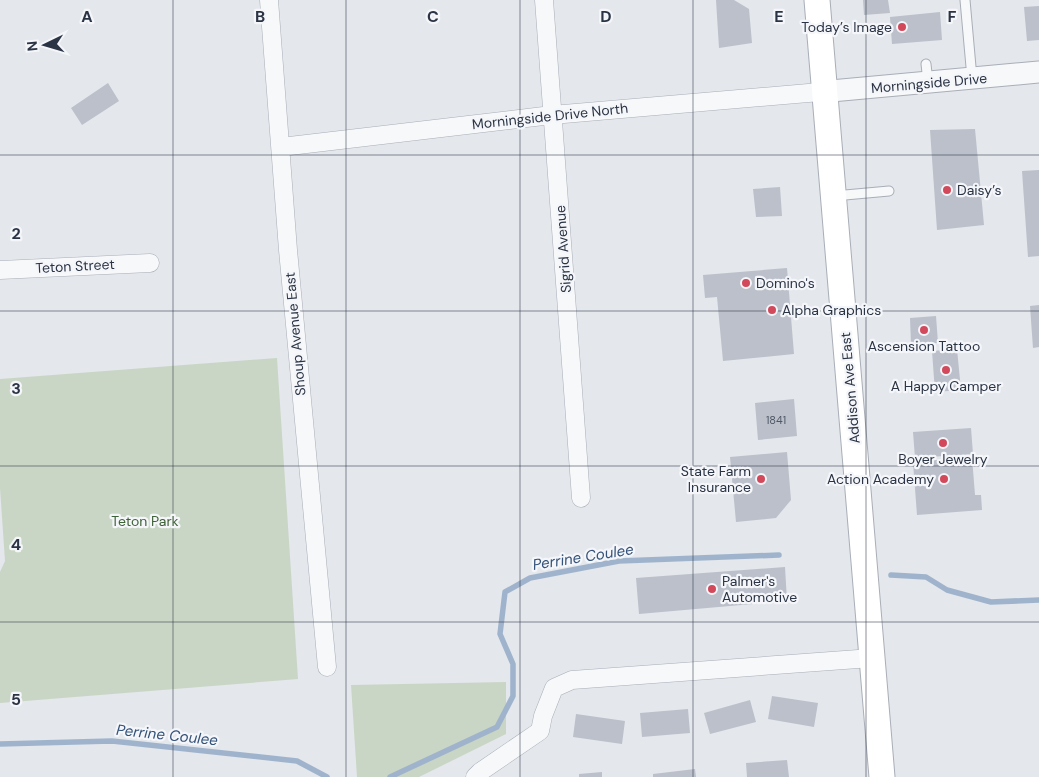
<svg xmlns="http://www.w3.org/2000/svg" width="1039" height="777" font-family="'DM Sans',sans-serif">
  <rect width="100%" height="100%" fill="#e4e7ec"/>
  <!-- green -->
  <path fill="#c9d6c5" d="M277 358 298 679 0 703V572L5 561 0 488V379Z
    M506 682V734L419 777H357L351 685Z"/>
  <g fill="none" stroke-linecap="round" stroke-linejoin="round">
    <!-- stream -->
    <path stroke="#9fb4cc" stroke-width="5.5" d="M891 575 926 577 947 590 991 602 1039 600
      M0 744 112 741 297 761 327 777
      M390 777 497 727 513 696V664L500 634 505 592 530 578 619 561 779 555"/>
  </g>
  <!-- building -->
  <path fill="#bbc0ca" d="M716 0H734L749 9 752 43 719 48Z
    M863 0H888L890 13 864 15Z
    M1039 6V40L1027 41 1024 7Z
    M940 12 942 40 892 44 890 17Z
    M108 83 119 101 82 125 71 108Z
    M975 129 984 225 937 230 930 130Z
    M1039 170V256L1028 257 1022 171Z
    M780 187 782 216 756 217 753 189Z
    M787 268 794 354 723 361 717 297 705 298 703 275Z
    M1039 305V347L1033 348 1030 306Z
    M936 316 938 343 911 344 910 318Z
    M957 349 961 390 935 392 932 351Z
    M794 399 797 436 758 440 755 403Z
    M971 428 973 454 915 458 913 432Z
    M787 452 791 500 776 518 736 522 730 457Z
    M972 457 975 495H981L982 510 917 515 913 462Z
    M785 567 787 601 639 614 636 578Z
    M772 696 818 703 814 727 768 719Z
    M750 700 756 722 710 734 704 713Z
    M688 709 690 733 642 737 640 713Z
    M576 714 625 721 622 744 573 737Z
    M787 760 789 777H747L746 763Z
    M695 769 696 777H653V774Z
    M602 772V777H579V774Z"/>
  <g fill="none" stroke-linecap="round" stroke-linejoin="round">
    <!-- service casing -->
    <g stroke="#a9aeb7" stroke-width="11">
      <path id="service" d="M965 0 972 78
        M926 64 928 82
        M834 196 889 191"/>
    </g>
    <!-- minor casing -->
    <g stroke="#a9aeb7" stroke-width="19">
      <path id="minor" d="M269 0 288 250 327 667
        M544 0 581 498
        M281 147 552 115 820 92
        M0 270 150 263
        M475 777 480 772 540 731 543 716 554 688 572 680 872 658"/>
    </g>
    <!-- tertiary casing -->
    <g stroke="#a9aeb7" stroke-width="23">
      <path id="tertiary" d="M820 92 1039 72"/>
    </g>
    <!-- secondary casing -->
    <g stroke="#a9aeb7" stroke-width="27">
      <path id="secondary" d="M817 0 882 777"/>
    </g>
    <!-- service -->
    <use href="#service" stroke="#f7f8fa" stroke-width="9"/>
    <!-- minor -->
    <use href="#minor" stroke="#f7f8fa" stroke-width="18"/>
    <!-- tertiary -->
    <use href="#tertiary" stroke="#f7f8fa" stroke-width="21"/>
    <!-- secondary -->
    <use href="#secondary" stroke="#fff" stroke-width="25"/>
  </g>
  <!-- grid -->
  <path fill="none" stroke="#2b3445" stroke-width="1" stroke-opacity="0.55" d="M173 0V777M346 0V777M520 0V777M693 0V777M866 0V777M0 155H1039M0 311H1039M0 466H1039M0 622H1039"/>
  <!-- markers -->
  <g fill="#d1495b" stroke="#f4f6f9" stroke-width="2">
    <circle cx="902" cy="27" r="5"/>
    <circle cx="947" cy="190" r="5"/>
    <circle cx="746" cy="283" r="5"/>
    <circle cx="772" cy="310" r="5"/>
    <circle cx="924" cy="330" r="5"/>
    <circle cx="946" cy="370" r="5"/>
    <circle cx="943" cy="443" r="5"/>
    <circle cx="761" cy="479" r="5"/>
    <circle cx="944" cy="479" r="5"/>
    <circle cx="712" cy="589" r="5"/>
  </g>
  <g text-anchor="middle" stroke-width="4.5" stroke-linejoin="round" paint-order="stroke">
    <!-- number labels -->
    <g font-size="11" fill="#4f5766">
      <text x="776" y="424">1841</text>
    </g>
    <!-- poi labels -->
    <g font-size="14" fill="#2b3445" stroke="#f4f6f9" text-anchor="start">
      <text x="892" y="32" text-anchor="end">Today’s Image</text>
      <text x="957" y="195">Daisy’s</text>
      <text x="756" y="288">Domino's</text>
      <text x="782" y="315">Alpha Graphics</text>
      <text x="924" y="351" text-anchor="middle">Ascension Tattoo</text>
      <text x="946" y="391" text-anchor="middle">A Happy Camper</text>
      <text x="943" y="464" text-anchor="middle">Boyer Jewelry</text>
      <text x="751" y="476" text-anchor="end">State Farm<tspan x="751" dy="16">Insurance</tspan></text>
      <text x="934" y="484" text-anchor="end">Action Academy</text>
      <text x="722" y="586">Palmer's<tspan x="722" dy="16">Automotive</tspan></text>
    </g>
    <!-- street labels -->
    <g font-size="14" fill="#2b3445" stroke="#f4f6f9">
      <text transform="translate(929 83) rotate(-5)" y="5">Morningside Drive</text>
      <text transform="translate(550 116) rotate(-6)" y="5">Morningside Drive North</text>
      <text transform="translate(563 249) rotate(-94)" y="5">Sigrid Avenue</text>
      <text transform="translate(75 266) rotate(-3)" y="5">Teton Street</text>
      <text transform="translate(295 334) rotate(-95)" y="5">Shoup Avenue East</text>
      <text transform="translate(850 388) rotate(-95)" y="5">Addison Ave East</text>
    </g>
    <!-- park labels -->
    <g font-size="14" fill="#3f6138" stroke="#f4f6f9">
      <text x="145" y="526">Teton Park</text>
    </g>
    <!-- water labels -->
    <g font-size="15" font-style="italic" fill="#34527a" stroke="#f4f6f9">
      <text transform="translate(583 557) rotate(-9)" y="5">Perrine Coulee</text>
      <text transform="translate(167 735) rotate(6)" y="5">Perrine Coulee</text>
    </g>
  </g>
  <g font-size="16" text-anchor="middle" font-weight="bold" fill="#2b3445" stroke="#f4f6f9" stroke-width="4.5" stroke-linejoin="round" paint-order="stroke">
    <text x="87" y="22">A</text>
    <text x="260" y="22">B</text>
    <text x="433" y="22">C</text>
    <text x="606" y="22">D</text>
    <text x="779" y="22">E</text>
    <text x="952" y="22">F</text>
    <text x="16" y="239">2</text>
    <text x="16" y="394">3</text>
    <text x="16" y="550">4</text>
    <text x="16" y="705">5</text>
  </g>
  <!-- north arrow -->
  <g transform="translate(45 45) rotate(265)" stroke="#f4f6f9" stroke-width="4" paint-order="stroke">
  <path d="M0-4L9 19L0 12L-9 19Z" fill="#2b3445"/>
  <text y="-8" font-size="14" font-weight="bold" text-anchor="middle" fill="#2b3445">N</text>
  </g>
</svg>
